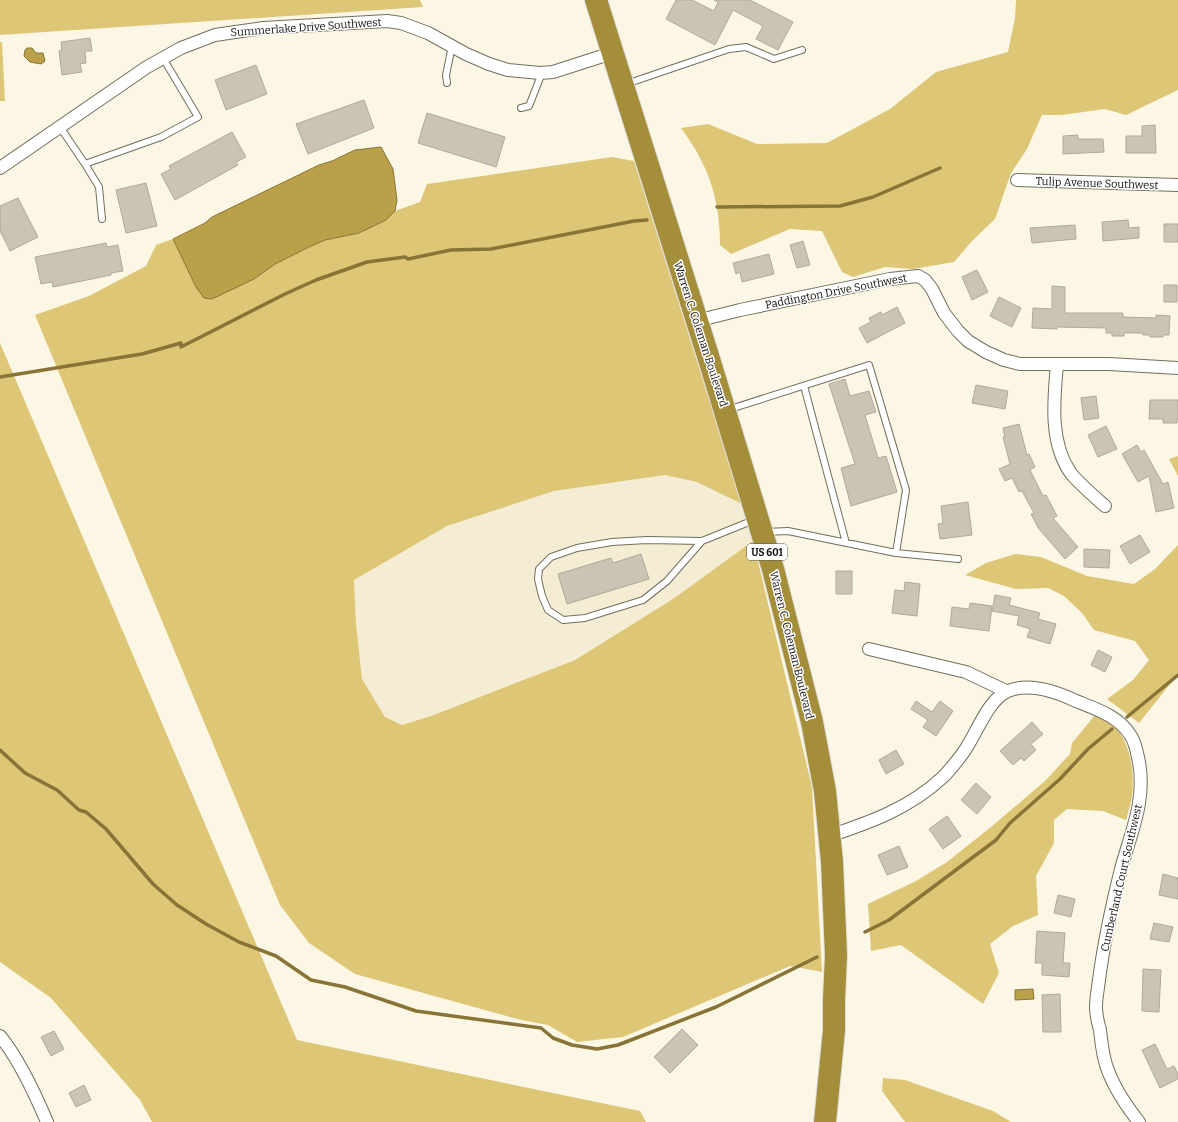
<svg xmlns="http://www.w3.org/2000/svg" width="1178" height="1122" font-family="Bitter,serif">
  <rect width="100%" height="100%" fill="#fcf7e5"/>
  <!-- built -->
  <path fill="#f4edd4" d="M665 475 697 482 742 504 753 541 673 599 575 660 431 716 402 725 385 717 362 679 356 624 354 580 447 526 554 491Z"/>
  <!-- green -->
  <path fill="#ddc676" d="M0 0H420L423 7 0 35Z
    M1016 0H1178V90L1126 115 1105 109 1062 115H1042L1027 149 1011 173 995 219 972 241 954 262 913 269 885 267 853 277 842 272 822 231 790 229 731 254 720 245C720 216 715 186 701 160 696 149 688 138 681 128L708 124 757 144 827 143 890 109 936 72 1008 52 1015 18Z
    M0 42H2L5 101H0Z
    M612 157 634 161 742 504 697 482 665 475 554 491 447 526 354 580 356 624 362 679 385 717 402 725 431 716 575 660 673 599 753 541 812 787 822 972 790 966 623 1037 577 1042 548 1025 521 1020 355 974 309 943 280 905 35 315 89 296 146 266 156 245 173 239 196 287 204 298 254 279 275 264 309 247 325 240 359 233 386 220 395 211 420 202 427 184Z
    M0 343 297 1040 640 1111 646 1122H152L140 1100 51 998 0 962Z
    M1178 456V476L1169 459Z
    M1178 545V674L1139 723 1107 699 1133 680 1149 660 1135 641 1094 630 1082 613 1064 596 1048 588 1016 589 965 575 986 563 1015 554 1041 557 1087 576 1134 584 1155 569Z
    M1096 714C1099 716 1103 717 1107 720 1130 735 1135 770 1132 796 1131 804 1128 812 1126 820L1103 811 1067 809 1054 820V843L1036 876 1038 915 1013 926 990 944 999 973 983 1004 901 945 871 951 868 904 916 881 947 862 991 827 1045 781 1070 754 1072 743Z
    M883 1078 905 1080 993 1111 1011 1122H905L882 1091Z"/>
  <!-- water -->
  <path fill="#b9a049" stroke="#877436" d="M27 48H32L36 53H43L45 61 41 64 30 62 24 56 25 50Z
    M381 147 393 169 397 200 395 211 386 220 359 233 325 240 309 247 275 264 254 279 212 299 204 298 196 287 173 239 205 223 212 217 319 165 332 161 355 150Z
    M1033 989 1034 999 1015 1000V990Z"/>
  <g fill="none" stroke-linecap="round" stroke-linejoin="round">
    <!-- stream -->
    <path stroke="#877436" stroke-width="3.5" d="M717 207 840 206 873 197 940 168
      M0 377 142 354 181 343V347L285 294 316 280 367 262 405 257 408 259 451 250 491 249 634 221 647 220
      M1127 717 1178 675
      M0 750 25 773 57 790 79 810 86 812 106 829 153 884 177 905 206 924 239 942 276 956 311 980 345 987 416 1011 541 1028 553 1038 572 1045 597 1049 618 1045 716 1007 817 957
      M865 932 889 920 996 840 1010 823 1060 779 1088 749 1112 729"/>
  </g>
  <!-- building -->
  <path fill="#c9c4b4" stroke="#aea999" d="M676 0H692L714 11 718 2 714 0H750L793 22 778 50 756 39 763 26 733 10 715 45 666 19Z
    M90 38 92 51H85L86 63 80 64 82 72 62 75 59 51 62 50 61 42Z
    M256 65 267 94 226 110 215 80Z
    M364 100 374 128 308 154 296 124Z
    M427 113 505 137 496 167 418 143Z
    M1155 125 1156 153H1126V136H1142V126Z
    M232 132 246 157 236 162 238 165 175 200 161 174 171 169 169 166Z
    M1078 135V139H1103L1104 152 1063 154V136Z
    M146 183 157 226 126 233 116 190Z
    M18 198 38 237 10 251 0 231V206Z
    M1128 220 1129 228 1139 227V238L1103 241 1102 222Z
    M1164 224H1178V242H1164Z
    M1075 225 1076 239 1032 243 1030 228Z
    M803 241 810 265 797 268 790 245Z
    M106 243 107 247 118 245 123 271 111 273V275L53 287 52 282 41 284 35 257Z
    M769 254 774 274 742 282 740 272 736 274 733 263Z
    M977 270 988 292 972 300 962 277Z
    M1164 285H1177V302H1164Z
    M1052 286 1065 287V313H1123V317L1156 318V315L1170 316 1169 335H1163V337H1150V335H1143V333H1124V336H1112V333H1106V328L1057 327V329L1032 328 1033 308 1052 309Z
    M999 297 1021 308 1012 327 990 316Z
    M897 307 905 323 867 343 859 328 871 322 869 318 881 312 882 315Z
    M845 379 850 396 869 391 876 412 865 415 878 458 886 456 897 492 851 506 841 468 855 464 829 384Z
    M976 385 1008 391 1005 409 972 403Z
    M1096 396 1099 418 1084 420 1081 398Z
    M1150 400H1178V419H1177V423H1163V419H1149Z
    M1019 424 1027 455 1029 454 1035 467 1030 470 1043 496 1046 495 1057 516 1053 518 1078 547 1065 559 1039 529 1031 514 1034 513 1022 491 1019 492 1012 478 1005 481 999 469 1010 464 1003 437H1005L1003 428Z
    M1106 426 1117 449 1098 457 1088 435Z
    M1137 445 1141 452 1144 450 1163 484 1168 482 1174 508 1156 512 1149 476 1138 482 1122 454Z
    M968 502 972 535 940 539 938 524 943 523 941 506Z
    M1140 535 1150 552 1130 564 1120 546Z
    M1084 549 1110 550 1109 568 1084 567Z
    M641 554 649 579 567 604 558 574 611 558 613 563Z
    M836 571H852V594H836Z
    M905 582 920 584 917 616 892 613 895 590 904 591Z
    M995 595 1011 598 1009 605 1040 613 1038 619 1056 624 1050 644 1027 637 1030 629 1017 625 1019 616 992 611Z
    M970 603 992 606 989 631 950 626 952 607 969 609Z
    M1098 650 1112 657 1105 672 1091 665Z
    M916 701 932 712 940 701 953 711 936 736 923 727 928 720 911 709Z
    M1032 722 1043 734 1031 744 1036 750 1024 761 1021 758 1013 765 1000 751Z
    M896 750 904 764 886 774 879 760Z
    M976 783 991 797 977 814 961 800Z
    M947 816 961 836 943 849 929 829Z
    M899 846 908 867 887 875 878 855Z
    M1163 874 1178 878V899L1159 895Z
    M1058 895 1075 899 1071 917 1054 913Z
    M1154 923 1173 927 1169 942 1150 939Z
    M1037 931 1065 933 1063 963H1070L1069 977 1042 975V963H1035Z
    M1143 969 1161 970 1159 1012 1142 1011Z
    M1060 994 1061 1032H1043L1042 995Z
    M682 1029 698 1045 670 1073 654 1057Z
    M54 1031 64 1049 51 1056 41 1037Z
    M1155 1044 1167 1069 1174 1066 1178 1074V1079L1160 1088 1142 1050Z
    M84 1085 91 1100 76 1107 69 1093Z"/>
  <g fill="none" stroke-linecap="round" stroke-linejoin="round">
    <!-- lane casing -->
    <g stroke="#726e5e" stroke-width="8">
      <path id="lane" d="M447 83 446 75 452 46
        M626 84 729 49 746 47 774 59 802 50
        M521 108 529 106 542 73
        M60 127 85 164 161 137 198 117 163 58
        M85 164 99 187 102 219
        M804 386 846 543
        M727 410 869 365 906 490 896 553
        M765 532 788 531 896 553 958 559
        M702 541 667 581 643 600 585 618 563 620 548 610 542 596 538 579 539 569 551 557 577 548 612 542 647 540 702 541 754 520"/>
    </g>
    <!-- street casing -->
    <g stroke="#726e5e" stroke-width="14">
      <path id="street" d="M0 168 147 67 181 48 215 35 263 28 387 21 401 23 428 33 466 54 489 64 508 70 540 73 553 72 612 53
        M1017 180 1178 185
        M696 321 740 310 890 279 918 276 925 280 932 289 944 313 958 331 968 341 986 352 1004 360 1020 364H1109L1178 368
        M1057 364C1054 399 1049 441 1070 472 1078 483 1095 497 1105 506
        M869 649 966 672 1006 691
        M829 836C871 822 910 808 943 777 950 770 957 761 963 753 976 735 988 699 1008 691 1030 682 1057 692 1076 701 1096 709 1119 716 1131 736 1136 744 1137 753 1139 762 1146 801 1131 832 1121 869 1112 905 1104 942 1099 980 1098 989 1096 998 1096 1007 1096 1015 1098 1023 1100 1030 1101 1039 1102 1048 1104 1057 1109 1081 1124 1103 1139 1122
        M0 1036C18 1058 36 1096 47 1122"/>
    </g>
    <!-- highway casing -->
    <g stroke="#dedddd" stroke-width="24">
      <path id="highway" d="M596 0 709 359 773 569 796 659 812 722 825 791 832 862 836 955 834 1000V1030L825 1122"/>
    </g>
    <!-- lane -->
    <use href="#lane" stroke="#fff" stroke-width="6"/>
    <!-- street -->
    <use href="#street" stroke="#fff" stroke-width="12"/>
    <!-- highway -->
    <use href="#highway" stroke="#a58e3a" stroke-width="22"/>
  </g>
  <g text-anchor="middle" stroke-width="3" stroke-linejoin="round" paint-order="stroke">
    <!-- shield labels -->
    <rect fill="#fff" stroke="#585754" stroke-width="1" x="747" y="544" width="40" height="16" rx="3"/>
    <g font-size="10" font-weight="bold" fill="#110f0a">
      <text x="767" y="556">US 601</text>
    </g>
    <!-- street labels -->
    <g font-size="11" fill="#110f0a" stroke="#fff">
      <text transform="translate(306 27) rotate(-4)" y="4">Summerlake Drive Southwest</text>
      <text transform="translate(1097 183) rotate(2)" y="4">Tulip Avenue Southwest</text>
      <text transform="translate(836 291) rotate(-11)" y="4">Paddington Drive Southwest</text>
      <text transform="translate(701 334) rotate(72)" y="4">Warren C. Coleman Boulevard</text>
      <text transform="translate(792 645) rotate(76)" y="4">Warren C. Coleman Boulevard</text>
      <text transform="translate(1121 878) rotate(-77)" y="4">Cumberland Court Southwest</text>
    </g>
  </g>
</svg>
